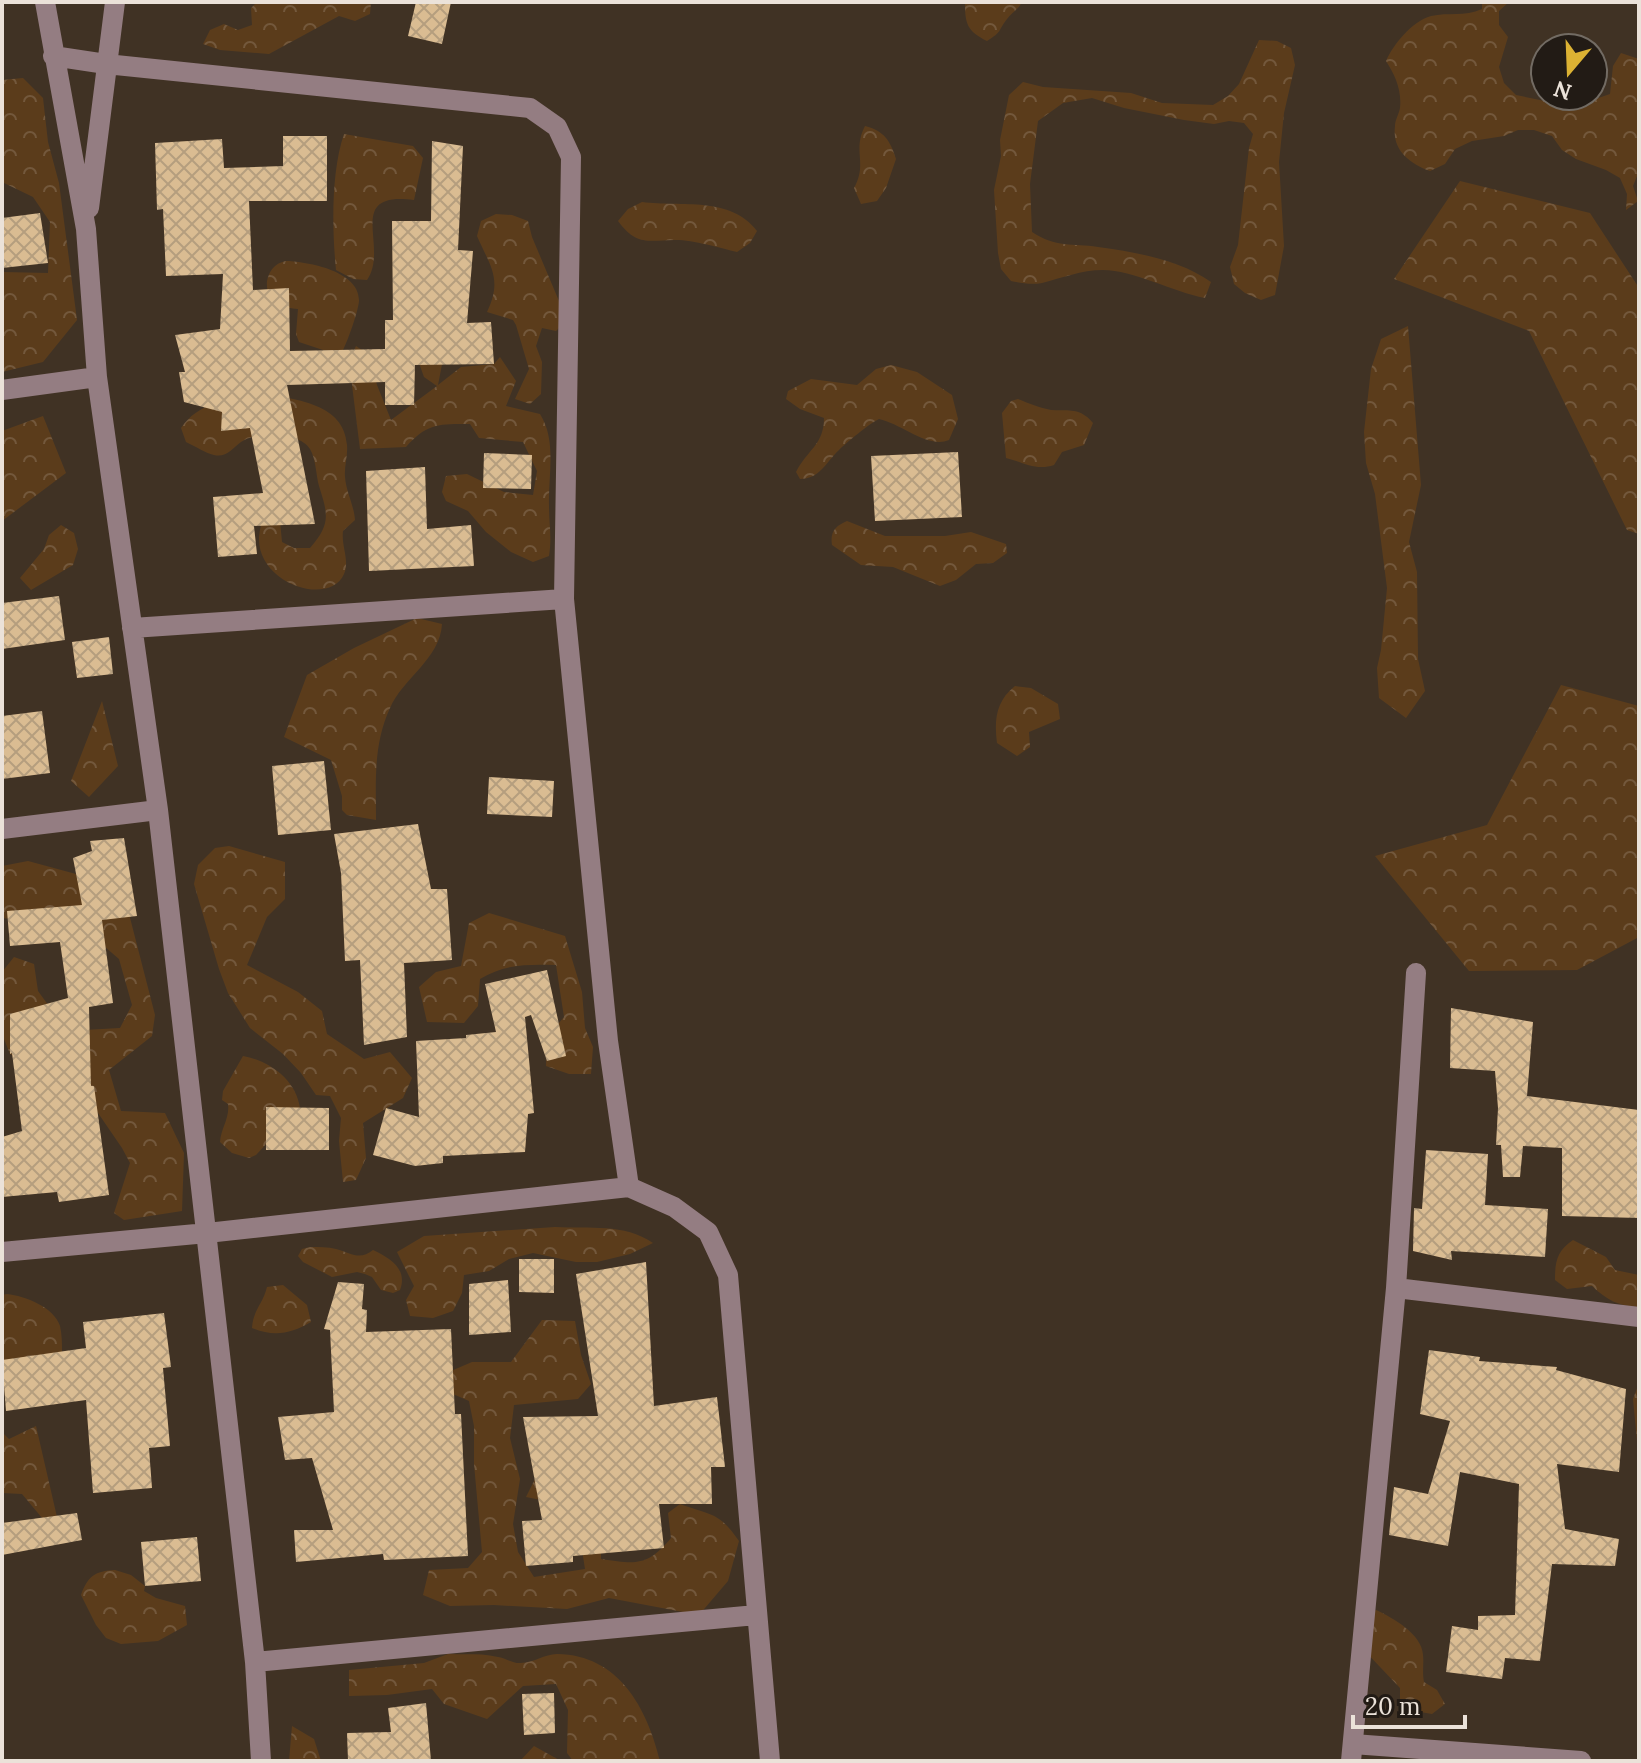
<svg xmlns="http://www.w3.org/2000/svg" width="1641" height="1763" font-family="Lora,serif">
  <defs>
    <pattern id="forest-crowns" width="20" height="18" patternUnits="userSpaceOnUse" patternTransform="scale(2)"><rect width="20" height="18" fill="#5b3c1b"/><path d="M2 6a3 3 0 1 1 6 0M12 15a3 3 0 1 1 6 0" fill="none" stroke="#73583c"/></pattern>
    <pattern id="building-cross-hatch" width="8" height="8" patternUnits="userSpaceOnUse" patternTransform="scale(2)"><rect width="8" height="8" fill="#dabc92"/><path d="M0 0l8 8M0 8l8-8" fill="none" stroke="#b59e7e"/></pattern>
  </defs>
  <rect width="100%" height="100%" fill="#403224"/>
  <!-- forest -->
  <path fill="url(#forest-crowns)" d="M257 2H371L370 14 355 21 339 16 269 54 220 50 203 44 210 30 224 24 238 30 252 25 251 8Z
    M965 2H1022C1018 10 1012 12 1007 19 997 32 1003 31 987 41 967 31 965 24 965 2Z
    M1482 2H1509L1499 11V25L1508 37 1499 67 1504 83 1516 95 1564 105H1578L1610 94 1613 66 1621 53 1639 59V171L1633 186 1638 201 1626 210 1627 194 1620 178 1606 170 1576 159 1562 150 1552 136 1534 130H1518L1504 136 1472 141 1455 149 1445 164 1430 171C1409 163 1392 150 1395 126 1395 120 1399 114 1400 108 1402 90 1395 75 1386 61 1393 45 1412 21 1431 16 1449 12 1464 17 1482 9Z
    M1259 40 1277 41 1291 48 1295 65 1284 113 1279 162 1284 246 1275 295 1261 300 1245 293 1234 284 1230 267 1238 245 1249 148 1253 134 1244 123 1229 121 1214 124 1184 120 1124 108 1092 98 1063 103 1038 121 1030 184 1032 232C1056 248 1072 243 1098 247 1136 252 1180 260 1211 282L1205 298C1173 292 1133 270 1103 270 1081 270 1062 278 1042 283 1032 285 1021 283 1011 281L1001 269 998 253 994 190 1001 156 1000 140 1009 95 1023 82 1043 87 1131 93 1162 103 1213 105 1228 96 1239 84Z
    M23 78 43 98 48 142 59 183 77 320 43 362 2 372V272L48 273 50 222 33 197 2 182V80Z
    M865 126C884 131 890 140 896 159L886 188 877 201 861 204 854 188C868 163 852 151 865 126Z
    M344 134 413 146 423 158 414 200C343 191 390 247 367 280L353 279 336 270C332 229 331 172 344 134Z
    M1460 181 1590 213 1639 288V534L1627 530 1529 331 1394 279Z
    M642 202C681 207 731 196 757 231L750 243 737 252C721 248 689 239 674 240 646 241 636 245 618 221L628 209Z
    M496 214 512 215 528 221 532 237 567 320 556 331 542 328 536 346 542 362 541 394 530 404 515 399 529 369 516 325 513 320 487 312C503 279 490 266 477 236L481 221Z
    M287 261C308 262 360 271 359 301 358 312 348 340 343 350H323L299 342 296 334 298 309C292 308 283 308 278 305 259 293 266 263 287 261Z
    M1408 326 1421 485 1409 542 1417 572 1418 659 1425 691 1406 718 1379 698 1377 668 1381 650 1387 588 1375 494 1366 463 1364 432 1371 369 1381 339Z
    M356 346 369 355 377 385 391 420 437 386 424 377 419 363 444 354 438 385 461 367 494 364 500 357 516 381 506 406 540 414C557 441 548 475 549 506 549 524 552 538 549 556L533 562 511 552 486 532 468 511 446 501 442 492 446 476 467 474 504 492 533 495 537 471 523 442 479 438 470 424C439 424 427 423 406 447L360 449 349 361Z
    M891 365 917 372 952 395 958 419 949 440C928 449 902 424 879 419 870 423 846 443 839 450 826 462 820 479 800 479L796 472C807 450 824 445 824 418L800 409 786 399 788 391 811 379 857 385 876 369Z
    M263 393C296 400 344 403 347 445 348 456 344 467 345 477 346 492 354 505 355 520L343 531C341 546 350 560 344 574 330 607 257 584 259 537 260 525 265 512 268 500L279 511 282 542 294 548H310C331 524 328 514 319 486 316 475 316 459 310 449 300 432 256 431 241 442 233 448 226 458 214 455 205 453 195 446 186 442L181 428C200 400 231 400 263 393Z
    M1018 399C1028 403 1040 408 1051 410 1068 411 1080 407 1093 423L1084 445 1062 452 1054 465C1036 471 1023 462 1006 458L1002 413 1011 401Z
    M43 416 66 473 2 521V431Z
    M847 521 885 536H945L971 532 1006 544 1007 553 993 563 976 564 956 580 940 586 893 567 861 565 832 545C830 532 835 526 847 521Z
    M61 525 74 533 78 549 73 565 31 590 20 578 44 549 49 535Z
    M417 618 442 624C440 659 403 678 390 708 373 745 376 781 376 820L347 815 342 810V796L331 760 284 737 307 675 354 648Z
    M1561 685 1639 706V937L1577 970 1469 971 1375 856 1487 825Z
    M1015 686 1031 688 1058 704 1060 719 1029 732 1030 747 1017 756 997 743C994 720 996 701 1015 686Z
    M102 701 118 766 89 797 71 781Z
    M229 846 285 862V899L267 917 247 965 298 992 322 1011 327 1034 364 1059 390 1052 412 1078 403 1098 363 1123 366 1158 356 1180 343 1182 339 1141 341 1118 330 1096 316 1095 301 1073 283 1054 250 1028 228 993 219 969 194 884 198 865 215 848Z
    M28 861 87 877 128 910 155 1015 152 1036 109 1070 121 1111 165 1113 184 1153 182 1211 124 1220 114 1213 130 1163 122 1148 85 1094 10 1054 2 1034V972L14 957 34 964 38 991 67 1031 120 1028 132 1005 119 959 83 928 2 918V866Z
    M489 913 565 936 582 992 585 1028 593 1047 591 1074H569L546 1066 547 1037 564 1017 556 965C529 964 504 964 480 979L478 1006 464 1023 427 1022 419 987 436 972 461 966 469 923Z
    M243 1056C270 1061 296 1080 300 1108L256 1155 249 1158 232 1153 220 1142C221 1128 230 1118 228 1104L222 1100 223 1091Z
    M555 1227C589 1229 624 1223 653 1243L630 1254 597 1262H576L533 1253 509 1259 489 1271 464 1275 462 1293 453 1311 433 1318 410 1316 406 1300 414 1286 397 1252 424 1236Z
    M1573 1240 1606 1257 1615 1270 1639 1275V1307C1618 1306 1607 1300 1592 1286L1567 1289 1555 1280C1555 1261 1557 1251 1573 1240Z
    M310 1247C318 1247 328 1247 336 1249 351 1253 360 1261 373 1250 390 1258 408 1269 400 1290L393 1293 381 1290 372 1277 365 1274 357 1272 332 1277 303 1262 298 1256 302 1249Z
    M283 1285 307 1305 311 1322C291 1334 273 1337 252 1328 253 1310 263 1304 267 1287Z
    M7 1294C25 1296 54 1307 60 1326 62 1335 62 1344 62 1353L6 1364 2 1375V1295Z
    M542 1320 575 1321 581 1355 591 1384 578 1399 514 1405 510 1438 520 1479 513 1524 518 1552 534 1577 585 1569 578 1524 566 1505 526 1497 535 1479 601 1525V1559C636 1564 647 1567 671 1538L668 1513 680 1504C712 1516 718 1511 739 1541L728 1581 699 1615 609 1598 567 1609 494 1605 450 1606 423 1595 429 1570 468 1568 482 1552 474 1464V1426L469 1401 453 1394 451 1371 472 1362H511Z
    M1639 1383V1462L1633 1399Z
    M36 1426 63 1543 22 1494 2 1493V1432L9 1439Z
    M115 1570 131 1575 145 1586 144 1591 156 1598 185 1606 187 1625 158 1641 121 1644 106 1638 96 1625 81 1595C88 1576 95 1571 115 1570Z
    M1376 1610C1393 1618 1422 1634 1423 1655 1424 1664 1422 1672 1424 1682L1437 1690 1445 1704 1432 1714 1415 1711 1400 1703V1688L1362 1648 1360 1618Z
    M448 1654C464 1655 482 1653 498 1657 505 1658 514 1664 521 1663 533 1663 545 1654 557 1654 619 1655 647 1708 660 1761H573L567 1753 568 1710 556 1684 523 1686 487 1719 444 1704 432 1689 387 1695 349 1696V1670L424 1663Z
    M292 1726 314 1739 321 1761H289Z
    M534 1746 561 1761H520Z"/>
  <!-- building -->
  <path fill="url(#building-cross-hatch)" d="M416 2H451L442 44 408 36Z
    M283 136H327V201H249L253 290 289 288 290 351 385 349V320H393L392 221H431L432 141 463 146 458 250 473 251 467 323 491 322 494 364 415 365 414 405H385V382L287 385 315 524 254 526 257 554 218 557 213 497 263 493 250 428 221 431 222 412 184 402 179 372H185L175 335 220 329 223 274 166 276 163 209 157 210 155 143 222 139 224 168 283 166Z
    M40 213 48 263 2 268V218Z
    M958 452 962 517 875 521 871 456Z
    M484 453 532 455 531 489 483 488Z
    M425 467 427 529 471 525 474 566 369 571 366 471Z
    M59 596 65 640 2 649V603Z
    M109 637 113 674 77 678 72 642Z
    M42 711 50 773 2 779V716Z
    M324 761 331 830 278 835 272 766Z
    M489 777 554 781 552 817 487 814Z
    M418 824 431 889H447L452 960 404 963 407 1037 364 1045 360 960 345 961 341 873 334 834Z
    M124 838 137 916 102 920 113 1003 89 1007 91 1086H94L109 1195 59 1202 57 1192 2 1197V1137L22 1131 12 1053 10 1054V1014L68 998 60 942 10 946 7 911 82 905 73 858 92 851 90 841Z
    M547 970 566 1056 547 1061 531 1015 525 1017 534 1113 528 1114 525 1152 443 1156V1163L415 1166 373 1155 386 1108 419 1117 416 1041 466 1038V1035L496 1032 485 984Z
    M1451 1008 1533 1022 1527 1096 1639 1110V1218L1562 1216V1148L1523 1146 1520 1177H1503L1501 1145H1496L1498 1108 1495 1071 1450 1068Z
    M266 1107 329 1108V1150H266Z
    M1426 1150 1488 1154 1485 1205 1548 1209 1545 1257 1451 1251 1452 1260 1413 1251 1414 1208 1422 1209Z
    M519 1259H554V1293L519 1292Z
    M646 1262 654 1406 717 1397 725 1467H711L712 1504H659L664 1548 573 1556V1562L526 1566 522 1521 542 1520 523 1417 598 1416 576 1274Z
    M508 1280 511 1332 469 1335V1284Z
    M338 1282 364 1284 362 1309 367 1310 366 1332 451 1329 455 1414H461L468 1556 384 1560 383 1554 296 1562 294 1530H333L312 1458 285 1460 278 1417 334 1412 330 1330 324 1329Z
    M164 1313 171 1367 163 1368 170 1446 149 1448 152 1488 93 1493 86 1400 6 1411 2 1360 86 1348 83 1322Z
    M1429 1350 1480 1357 1479 1361 1557 1367 1556 1370 1626 1389 1619 1472 1557 1464 1565 1529 1619 1539 1615 1566 1552 1564 1540 1661 1505 1658 1502 1679 1446 1672 1452 1626 1478 1630V1616L1515 1615 1519 1484 1460 1472 1448 1546 1389 1535 1394 1487 1428 1494 1450 1421 1420 1414Z
    M77 1513 82 1540 2 1555V1523Z
    M197 1537 201 1581 145 1586 141 1542Z
    M554 1693 555 1733 524 1735 522 1694Z
    M426 1703 431 1761H348L347 1733 391 1732 388 1708Z"/>
  <g fill="none" stroke-linecap="round" stroke-linejoin="round">
    <!-- minor -->
    <path stroke="#947d82" stroke-width="20" d="M45 2 86 229 97 377 158 810 255 1662 261 1761
      M53 56 106 64 530 108 557 127 571 157 564 599 608 1041 629 1187
      M89 208 115 2
      M2 390 97 377
      M132 628 564 599
      M2 829 158 810
      M2 1252 207 1233 629 1187 674 1207 708 1232 728 1275 770 1761
      M1396 1288 1639 1317
      M255 1662 756 1615
      M1353 1744 1581 1761
      M1351 1761 1396 1288 1416 973"/>
  </g>
  <!-- border -->
  <rect width="1641" height="1763" fill="none" stroke="#ebe2d9" stroke-width="8"/>
  <!-- north arrow -->
  <g transform="translate(1569 72) rotate(199)"><circle r="38" fill="#221b15" stroke="#726b63" stroke-width="2"/>
  <path d="M0-6L14 30L0 20L-14 30Z" fill="#dcb233"/>
  <text y="-12" font-size="22" font-weight="bold" text-anchor="middle" fill="#ebe2d9">N</text>
  </g>
  <!-- scale -->
  <path d="M1353 1715v12h112v-12" fill="none" stroke="#ebe2d9" stroke-width="4"/>
  <text x="1365" y="1715" font-size="24" fill="#ebe2d9" stroke="#221b15" stroke-width="6" paint-order="stroke">20 m</text>
</svg>
